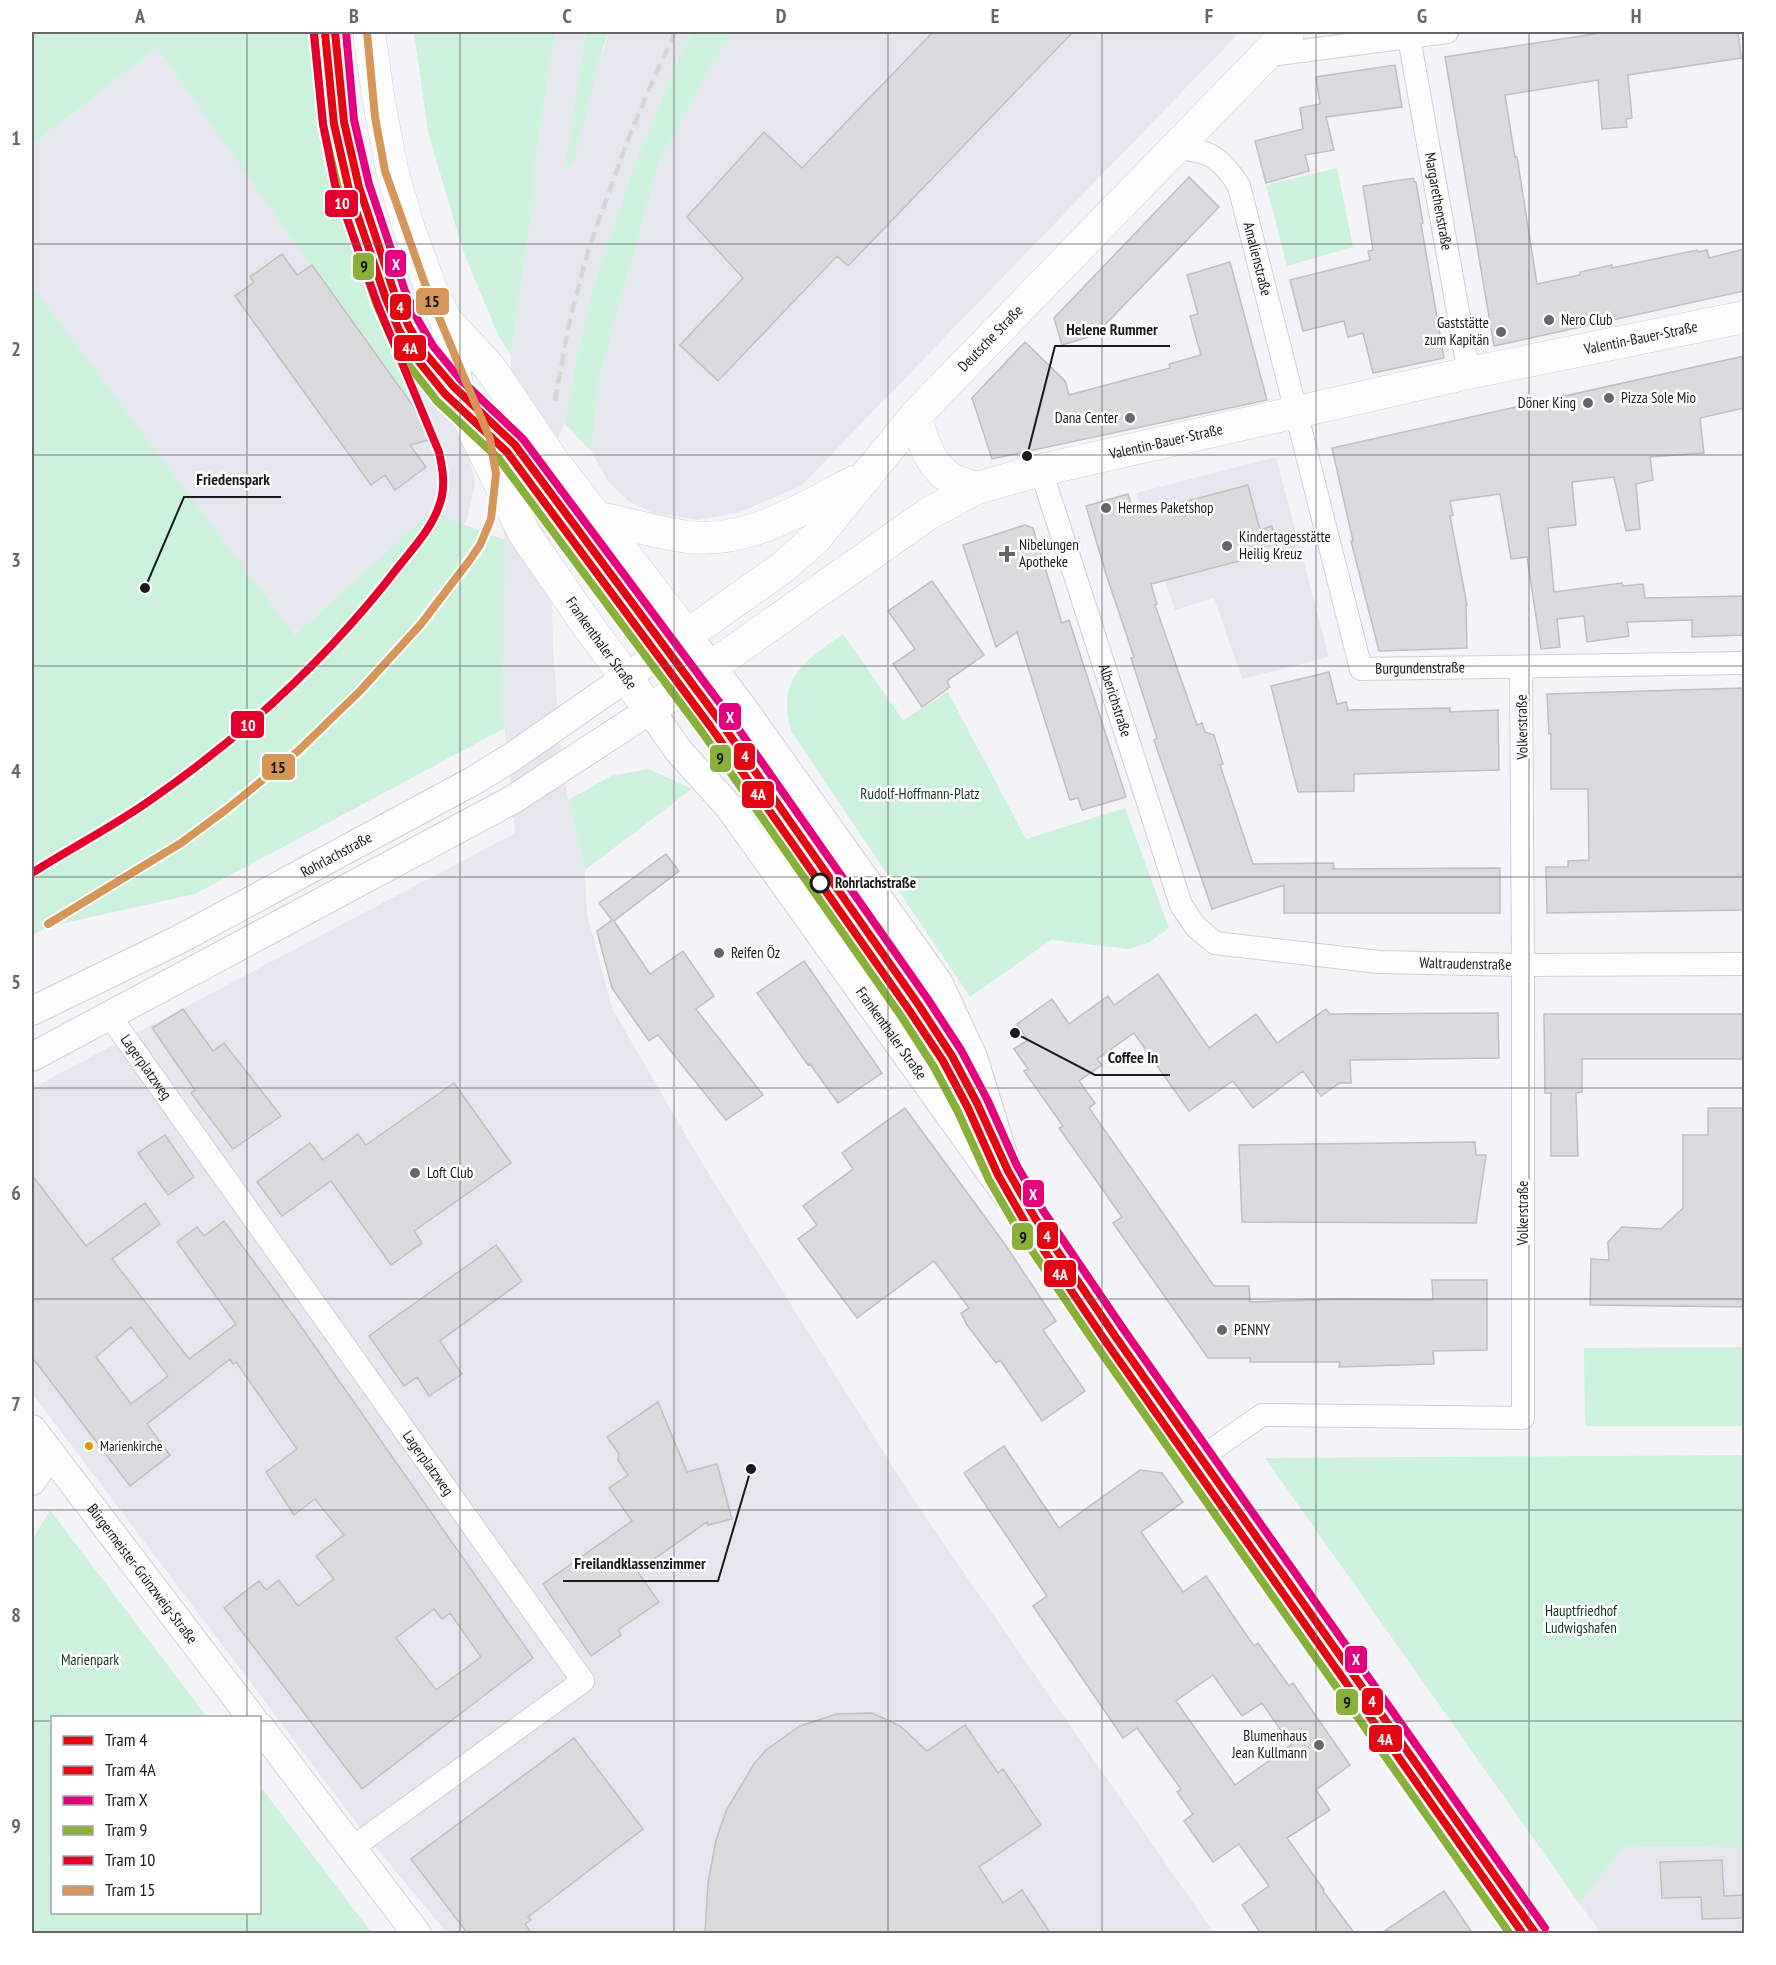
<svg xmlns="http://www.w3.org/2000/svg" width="1776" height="1965" font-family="'PT Sans Narrow',sans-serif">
  <rect width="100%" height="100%" fill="#f4f4f8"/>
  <!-- built -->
  <path fill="#e6e6ef" d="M312 32H341L359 149 370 196 389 253 457 423 470 459 475 484 467 520 440 563 429 513 295 635 32 287V145L157 48 432 435 383 320 356 245 340 193 326 134Z
    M555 32H586L566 166 609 32H692L682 49 639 153 586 314 564 423 555 448 551 547 553 649 560 743 568 800 585 870 587 914 612 1008 702 1163 915 1502 1214 1933H447L368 1838 32 1393V1088L515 833 503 711 504 528 511 355 534 197V170Z
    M732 32H1240L801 486 740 512 698 520 653 513 628 501 608 481 591 451 600 376 659 163 708 72Z
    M1276 457 1329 657 1242 679 1214 598 1175 610 1136 493Z
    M1623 1847 1744 1848V1933H1601L1579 1903Z"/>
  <!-- green -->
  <path fill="#ccf2de" d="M32 32H312C318 86 326 140 340 193 362 278 399 358 433 439L157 48 32 145Z
    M414 32H555L534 170V197L511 355 499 337 463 251 428 132Z
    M586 32H609L603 47 573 164 565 166Z
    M692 32H732L708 72 659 163 600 376 591 451 564 423 586 314 603 257 639 153 682 49Z
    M1337 168 1353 247 1287 266 1266 185Z
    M32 286 295 635 430 512 505 540 503 711 505 728 195 894 51 926 32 935Z
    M843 634 903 720 948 692 1026 839 1125 808 1169 928 1148 943 1129 949 1051 940 970 997 791 731C789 722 786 711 787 702 788 669 819 651 843 634Z
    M649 769 692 789 585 870 568 800 611 776Z
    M1744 1347V1426H1585L1584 1348Z
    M1744 1455V1848L1624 1847 1579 1903 1265 1458Z
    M50 1510 207 1717 52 1718V1912H260V1786L372 1933H32V1540Z"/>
  <!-- building -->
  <path fill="#dbdadd" stroke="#bfbfc2" stroke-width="1.5" fill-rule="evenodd" d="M933 32H1073L848 266 837 256 718 381 680 345 743 278 687 217 764 132 802 168Z
    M1607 32H1738L1741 58 1628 75 1632 118 1626 119 1627 127 1602 129 1598 80 1505 95 1515 157H1517L1537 284 1580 275V272L1612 265V268L1697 250 1698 252 1707 250 1709 258 1744 249V291L1494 346 1445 57Z
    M1395 65 1402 107 1326 117 1334 150 1305 155 1309 171 1266 183 1255 141 1303 129 1300 108 1320 104 1316 77Z
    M1189 177 1219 207 1095 335 1062 345 1054 318Z
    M1413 178 1414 182H1416L1423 223 1421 224 1444 358 1373 373 1363 333 1348 337 1344 321 1303 331 1290 280 1370 260 1368 251 1373 250 1363 186Z
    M282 254 297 275 312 265 436 438 410 445 426 467 395 490 385 475 371 485 235 296 254 282 250 277Z
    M1230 262 1267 400 992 459 972 398 1025 342 1065 381 1069 395 1170 368 1169 364 1201 355 1190 316 1198 314 1187 275Z
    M1744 356V408L1700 418 1704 453 1650 457 1653 480 1636 484 1640 529 1626 531 1614 477 1572 482 1576 525 1548 528 1554 592 1622 583 1623 586 1643 584 1645 598 1744 596V635L1692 637V620L1627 622 1629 636 1587 642 1584 616 1557 619 1560 647 1541 649 1527 557 1511 559 1500 494 1450 501 1453 515 1450 516 1467 605H1466L1467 648 1379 651 1351 541H1353L1332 448Z
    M1248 485 1260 530 1272 526 1278 551 1151 584 1157 604 1155 605 1197 725 1202 723 1205 732 1214 735 1223 764 1220 765 1253 864 1333 863 1334 868 1332 869 1500 868V913H1284V885L1212 909 1154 740 1157 738 1131 658 1134 657 1106 574 1086 506 1128 494 1135 515Z
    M1025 525 1033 528 1062 623 1069 620 1126 797 1082 810 1078 798 1070 800 1017 632 996 647 963 545Z
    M932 581 984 655 947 681 950 687 922 707 893 664 915 649 888 611Z
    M1329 672 1337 704 1346 702 1348 710 1450 708V712L1498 710 1499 770 1354 774V791L1298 792 1271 686Z
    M1744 688V910L1547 913 1546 867H1568V861L1589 860 1588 789H1551V734H1549L1547 694Z
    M666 854 679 871 614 921 650 974 683 951 714 996 696 1009 763 1095 726 1120 658 1035 649 1041 612 988 597 931 612 920 599 903Z
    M804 961 882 1073 838 1103 810 1064 808 1065 757 993Z
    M1158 974 1209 1048 1256 1014 1277 1043 1326 1009 1330 1014 1498 1013 1499 1058 1350 1060 1351 1083H1340L1321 1096 1303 1071 1253 1108 1233 1081 1189 1111 1134 1033 1097 1059 1102 1065 1079 1081 1095 1103 1089 1108 1214 1286H1249L1250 1302 1340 1299 1433 1300 1432 1280H1487V1350L1433 1351 1434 1364 1339 1367 1340 1362H1250V1358H1208L1113 1223 1122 1217 1059 1128 1063 1126 1024 1071 1028 1069 1014 1049 1028 1040 1017 1024 1052 999 1069 1024 1108 996 1114 1005Z
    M183 1009 213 1051 224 1043 281 1116 233 1149 191 1093 195 1090 152 1028Z
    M1544 1014H1744V1059H1582V1092L1576 1093 1578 1156H1551V1093H1545Z
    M454 1083 511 1163 414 1231 422 1243 391 1265 331 1181 282 1216 257 1182 310 1143 323 1160 358 1134 366 1145Z
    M905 1108 1004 1243 1056 1321 1043 1330 1085 1391 1042 1421 1000 1360 996 1363 967 1325 961 1313 969 1308 934 1261 857 1318 798 1239 817 1225 803 1206 853 1169 842 1153Z
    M1708 1108H1744V1307L1590 1305 1591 1259 1609 1260 1608 1242 1622 1227 1661 1229 1683 1208V1135H1708Z
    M165 1135 194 1177 168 1195 138 1153Z
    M1475 1142 1476 1155H1486L1476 1223 1242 1222 1239 1145Z
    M32 1175 86 1246 145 1203 160 1224 112 1259 189 1359 236 1324 177 1242 197 1227 204 1236 224 1221 295 1318 533 1658 362 1789 224 1608 259 1581 266 1590 279 1580 298 1606 334 1579 316 1556 344 1535 315 1499 294 1515 266 1472 297 1449 236 1362 233 1364 230 1359 147 1424 170 1455 130 1486 32 1357ZM131 1327 168 1376 131 1404 96 1357ZM434 1609 442 1619 450 1613 481 1657 436 1690 396 1638Z
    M496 1245 522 1281 440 1341 462 1374 429 1396 417 1377 404 1386 369 1336Z
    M658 1402 687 1472 717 1464 732 1519 708 1525 707 1522 637 1571 659 1602 618 1630 621 1635 591 1656 543 1584 632 1521 609 1488 628 1475 618 1460 619 1454 607 1437Z
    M1004 1446 1059 1528 1140 1470 1162 1473 1183 1502 1141 1532 1183 1592 1206 1576 1254 1646 1258 1643 1289 1686 1293 1683 1350 1765 1316 1790 1330 1810 1287 1838 1324 1890 1323 1891 1355 1934H1261L1242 1905 1269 1886 1239 1844 1213 1862 1184 1821 1193 1814 1177 1792 1181 1789 1137 1728 1123 1738 1033 1606 1047 1596 964 1473ZM1213 1675 1242 1716 1262 1703 1291 1745 1235 1785 1176 1701Z
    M872 1713 900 1726 927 1751 965 1725 998 1773 1003 1769 1041 1825 979 1867 1003 1903 1022 1890 1051 1934H705L708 1883 716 1840 726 1811 754 1764 766 1750 800 1726 837 1714Z
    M574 1738 643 1829 528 1917 531 1920 525 1924 532 1934H468L411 1859Z
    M1722 1860 1724 1896 1744 1895V1918L1702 1919 1701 1897 1662 1898 1660 1862Z
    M1444 1891 1473 1934H1380Z"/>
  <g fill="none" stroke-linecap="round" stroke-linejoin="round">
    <!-- minor casing -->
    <g stroke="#d0d0d3" stroke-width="24">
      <g id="minor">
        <path id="s1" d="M1408 32 1469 373"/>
        <path d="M1264 56 1447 32"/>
        <path id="s2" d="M1175 148C1209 150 1221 157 1239 186L1361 669 1744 663"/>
        <path id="s3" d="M1041 470 1181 905 1195 926 1215 943 1379 962 1523 965 1744 964"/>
        <path id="s4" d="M109 1015 583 1681 352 1848"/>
        <path d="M1196 1461 1262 1415 1523 1418V965L1521 667"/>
      </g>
    </g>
    <!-- tertiary casing -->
    <g stroke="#d0d0d3" stroke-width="30">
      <g id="tertiary">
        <path id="s5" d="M32 1011 182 938 473 781 512 757 687 635 740 704 938 982 973 1057 1008 1171 1028 1223"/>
        <path id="s6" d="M32 1057 512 800 650 710 678 750 730 808 1007 1195"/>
        <path id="s7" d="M32 1429 252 1718"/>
        <path d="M32 1481 50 1453"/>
        <path d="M260 1727 417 1934"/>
      </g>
    </g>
    <!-- secondary casing -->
    <g stroke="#d0d0d3" stroke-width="33">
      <g id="secondary">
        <path id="s8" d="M369 32 379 102 392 170 409 229 431 289 446 320 458 392 475 433 524 533 586 623 650 710 928 514 977 488 1041 470 1469 373 1744 317"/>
        <path id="s9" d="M446 320 490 368 553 461 687 635 782 568 816 538 915 416 1288 32"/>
        <path d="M915 416C923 439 928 464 950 478 957 483 968 485 977 488"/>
        <path d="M594 517C626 523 657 533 689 537 748 544 804 508 854 482"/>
      </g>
    </g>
    <!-- minor -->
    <use href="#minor" stroke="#fdfdfe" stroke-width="22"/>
    <!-- tertiary -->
    <use href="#tertiary" stroke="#fdfdfe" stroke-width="28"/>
    <!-- secondary -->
    <use href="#secondary" stroke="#fdfdfe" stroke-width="32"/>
    <!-- rail -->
    <path stroke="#d6d6d7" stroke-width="4.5" stroke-dasharray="12 6" stroke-linecap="butt" d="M555 401 569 323 588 251 624 150 646 96 675 32"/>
    <!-- tram-1 casing -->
    <g stroke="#fff" stroke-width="12">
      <path id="tram-1" d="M335 32 344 122 359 187 395 295 408 325 424 352 453 386 515 445 719 720 918 1004 952 1056 977 1103 1008 1171 1035 1218 1115 1336 1536 1934"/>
    </g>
    <!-- tram-2 casing -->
    <g stroke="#fff" stroke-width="12">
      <path id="tram-2" d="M325 33 334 124 349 190 386 299 399 330 416 358 445 394 507 452 710 726 909 1010 943 1061 968 1108 998 1175 1026 1224 1106 1342 1523 1934"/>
    </g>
    <!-- tram-3 casing -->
    <g stroke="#fff" stroke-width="12">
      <path id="tram-3" d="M346 32 354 120 369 184 405 291 418 320 433 346 460 379 523 439 728 714 927 998 961 1050 987 1099 1017 1166 1044 1212 1124 1330 1545 1928"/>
    </g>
    <!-- tram-4 casing -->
    <g stroke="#fff" stroke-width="12">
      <path id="tram-4" d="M314 34 323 125 339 193 376 303 390 335 407 363 437 401 499 459 702 732 901 1016 934 1067 958 1112 989 1180 1018 1230 1098 1348 1510 1934"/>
    </g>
    <!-- tram-5 casing -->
    <g stroke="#fff" stroke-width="12">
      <path id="tram-5" d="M32 873C71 848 114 826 152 799 244 735 330 656 399 566 414 547 431 529 439 506 446 488 443 470 439 452L377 303 335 185 323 124 314 34"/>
    </g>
    <!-- tram-6 casing -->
    <g stroke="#fff" stroke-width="12">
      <path id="tram-6" d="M48 924 181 843 227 809 298 751 360 691 421 624 469 561 480 545 491 519 496 474 490 439 425 284 385 171 375 117 367 32"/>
    </g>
    <!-- tram-1 -->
    <use href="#tram-1" stroke="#e30613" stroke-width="8"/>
    <!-- tram-2 -->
    <use href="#tram-2" stroke="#e30613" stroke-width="8"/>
    <!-- tram-3 -->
    <use href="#tram-3" stroke="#e5007d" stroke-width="8"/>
    <!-- tram-4 -->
    <use href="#tram-4" stroke="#89b13a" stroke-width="8"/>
    <!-- tram-5 -->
    <use href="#tram-5" stroke="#e4002b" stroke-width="8"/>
    <!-- tram-6 -->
    <use href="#tram-6" stroke="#d69559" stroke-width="8"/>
  </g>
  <!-- grid -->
  <path fill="none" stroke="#666669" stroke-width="1.5" stroke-opacity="0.55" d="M247 32V1718M460 32V1934M674 32V1934M888 32V1934M1102 32V1934M1316 32V1934M1529 32V1934M32 244H1744M32 455H1744M32 666H1744M32 877H1744M32 1088H1744M32 1299H1744M32 1510H1744M32 1721H52M260 1721H1744M247 1912V1934"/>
  <!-- markers -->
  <g fill="#666669" stroke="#fff" stroke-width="2">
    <circle cx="1549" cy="320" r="6"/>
    <circle cx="1501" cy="332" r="6"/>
    <circle cx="1609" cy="398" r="6"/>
    <circle cx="1588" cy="403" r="6"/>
    <circle cx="1130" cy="418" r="6"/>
    <circle cx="1106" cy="508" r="6"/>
    <circle cx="1227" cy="546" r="6"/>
    <path d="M1004 545h6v6h6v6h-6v6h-6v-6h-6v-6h6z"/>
    <circle cx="719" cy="953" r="6"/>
    <circle cx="415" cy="1173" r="6"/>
    <circle cx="1222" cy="1330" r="6"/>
    <circle cx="1319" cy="1745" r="6"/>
  </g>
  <circle fill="#fff" stroke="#1a1a1c" stroke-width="3" cx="820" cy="883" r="9"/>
  <circle fill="#e19803" stroke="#fff" stroke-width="2" cx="89" cy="1446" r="5"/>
  <g text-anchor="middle" stroke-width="5" stroke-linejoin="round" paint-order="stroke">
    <!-- bus labels -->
    <g font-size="14" fill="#1a1a1c" stroke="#fff" text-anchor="start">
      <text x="100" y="1451">Marienkirche</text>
    </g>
    <!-- street labels -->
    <g font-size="15" fill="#1a1a1c" stroke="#fff">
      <text dy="5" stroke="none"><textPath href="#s1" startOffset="172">Margarethenstraße</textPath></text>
      <text dy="5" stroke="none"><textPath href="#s2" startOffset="154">Amalienstraße</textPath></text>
      <text dy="5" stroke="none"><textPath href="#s9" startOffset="824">Deutsche Straße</textPath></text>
      <text dy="5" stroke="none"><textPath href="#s8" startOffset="1822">Valentin-Bauer-Straße</textPath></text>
      <text dy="5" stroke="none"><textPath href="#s8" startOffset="1336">Valentin-Bauer-Straße</textPath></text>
      <text dy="5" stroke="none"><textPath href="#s8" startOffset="663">Frankenthaler Straße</textPath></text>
      <text dy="5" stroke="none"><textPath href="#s2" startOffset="636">Burgundenstraße</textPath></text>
      <text dy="5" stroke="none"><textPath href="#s3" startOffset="242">Alberichstraße</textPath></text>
      <text transform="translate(1522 727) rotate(-91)" y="5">Volkerstraße</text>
      <text dy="5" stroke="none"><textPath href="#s5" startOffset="342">Rohrlachstraße</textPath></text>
      <text dy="5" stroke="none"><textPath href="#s3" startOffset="760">Waltraudenstraße</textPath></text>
      <text dy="5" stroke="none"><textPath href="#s6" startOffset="1113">Frankenthaler Straße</textPath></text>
      <text dy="5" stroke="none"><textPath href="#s4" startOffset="64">Lagerplatzweg</textPath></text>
      <text transform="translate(1523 1213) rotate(-90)" y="5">Volkerstraße</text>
      <text dy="5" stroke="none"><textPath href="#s4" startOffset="550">Lagerplatzweg</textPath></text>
      <text dy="5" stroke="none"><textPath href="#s7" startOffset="182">Bürgermeister-Grünzweig-Straße</textPath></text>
    </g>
    <!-- poi labels -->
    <g font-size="15" fill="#1a1a1c" stroke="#fff" text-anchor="start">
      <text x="1561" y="325">Nero Club</text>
      <text x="1489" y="328" text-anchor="end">Gaststätte<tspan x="1489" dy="17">zum Kapitän</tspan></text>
      <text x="1621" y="403">Pizza Sole Mio</text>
      <text x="1576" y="408" text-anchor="end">Döner King</text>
      <text x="1118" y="423" text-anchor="end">Dana Center</text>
      <text x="1118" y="513">Hermes Paketshop</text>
      <text x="1239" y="542">Kindertagesstätte<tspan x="1239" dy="17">Heilig Kreuz</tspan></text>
      <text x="1019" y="550">Nibelungen<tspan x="1019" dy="17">Apotheke</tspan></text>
      <text x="731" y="958">Reifen Öz</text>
      <text x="427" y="1178">Loft Club</text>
      <text x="1234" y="1335">PENNY</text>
      <text x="1307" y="1741" text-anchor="end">Blumenhaus<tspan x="1307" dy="17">Jean Kullmann</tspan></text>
    </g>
    <!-- park labels -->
    <g font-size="15" fill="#133624" stroke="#fff">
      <text x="920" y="799">Rudolf-Hoffmann-Platz</text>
      <text x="1581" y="1616">Hauptfriedhof<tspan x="1581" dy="17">Ludwigshafen</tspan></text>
      <text x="90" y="1665">Marienpark</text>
    </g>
    <!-- stop labels -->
    <g font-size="15" font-weight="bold" fill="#1a1a1c" stroke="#fff" text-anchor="start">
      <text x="835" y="888">Rohrlachstraße</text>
    </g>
  </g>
  <!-- callouts -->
  <path fill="none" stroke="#1a1a1c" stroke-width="2" d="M1027 456L1055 346H1170M145 588L184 497H281M1015 1033L1095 1075H1170M751 1469L718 1581H563"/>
  <g fill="#1a1a1c" stroke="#fff" stroke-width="2">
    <circle cx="1027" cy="456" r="6"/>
    <circle cx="145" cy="588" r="6"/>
    <circle cx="1015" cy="1033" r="6"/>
    <circle cx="751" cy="1469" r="6"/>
  </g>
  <g font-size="16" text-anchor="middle" font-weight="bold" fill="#1a1a1c" stroke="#fff" stroke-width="5" stroke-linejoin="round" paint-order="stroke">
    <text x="1112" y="335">Helene Rummer</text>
    <text x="233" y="485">Friedenspark</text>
    <text x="1133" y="1063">Coffee In</text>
    <text x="640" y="1569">Freilandklassenzimmer</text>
  </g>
  <g stroke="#fff" stroke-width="2">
    <rect x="324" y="189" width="35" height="29" rx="6" fill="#e4002b"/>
    <rect x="384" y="249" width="23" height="29" rx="6" fill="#e5007d"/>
    <rect x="352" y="252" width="23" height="29" rx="6" fill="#89b13a"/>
    <rect x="415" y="287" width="35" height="29" rx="6" fill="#d69559"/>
    <rect x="389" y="293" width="23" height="28" rx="6" fill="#e30613"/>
    <rect x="393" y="334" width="34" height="28" rx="6" fill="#e30613"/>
    <rect x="718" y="702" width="24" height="29" rx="6" fill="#e5007d"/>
    <rect x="230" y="710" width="35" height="29" rx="6" fill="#e4002b"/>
    <rect x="733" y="742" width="23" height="29" rx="6" fill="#e30613"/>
    <rect x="709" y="744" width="23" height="29" rx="6" fill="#89b13a"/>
    <rect x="261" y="753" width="35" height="28" rx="6" fill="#d69559"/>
    <rect x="741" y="780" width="34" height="29" rx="6" fill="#e30613"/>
    <rect x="1022" y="1179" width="23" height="29" rx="6" fill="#e5007d"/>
    <rect x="1036" y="1221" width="23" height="29" rx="6" fill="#e30613"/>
    <rect x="1011" y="1222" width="23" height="29" rx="6" fill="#89b13a"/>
    <rect x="1043" y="1259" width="34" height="29" rx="6" fill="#e30613"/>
    <rect x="1344" y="1645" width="24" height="29" rx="6" fill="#e5007d"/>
    <rect x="1361" y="1687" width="23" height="29" rx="6" fill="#e30613"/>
    <rect x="1335" y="1688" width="24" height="28" rx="6" fill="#89b13a"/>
    <rect x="1368" y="1724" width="35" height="29" rx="6" fill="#e30613"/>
  </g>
  <g font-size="16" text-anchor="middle" font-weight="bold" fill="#fff">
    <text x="342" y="209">10</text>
    <text x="396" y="270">X</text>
    <text x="400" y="313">4</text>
    <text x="410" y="354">4A</text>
    <text x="730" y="723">X</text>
    <text x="248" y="731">10</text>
    <text x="745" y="762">4</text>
    <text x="758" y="800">4A</text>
    <text x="1033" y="1200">X</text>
    <text x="1047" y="1242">4</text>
    <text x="1060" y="1280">4A</text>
    <text x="1356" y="1665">X</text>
    <text x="1372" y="1707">4</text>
    <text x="1385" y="1745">4A</text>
  </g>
  <g font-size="16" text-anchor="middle" font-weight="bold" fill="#111">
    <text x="364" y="272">9</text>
    <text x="432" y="307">15</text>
    <text x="720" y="764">9</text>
    <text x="278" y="773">15</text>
    <text x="1023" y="1243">9</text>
    <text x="1347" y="1708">9</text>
  </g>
  <!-- border -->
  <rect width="1776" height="1965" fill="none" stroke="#ffffff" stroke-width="66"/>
  <!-- legend -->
  <rect x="51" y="1716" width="210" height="198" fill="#ffffff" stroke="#a3a3a4" stroke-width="1.5"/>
  <rect x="63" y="1736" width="30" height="9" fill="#e30613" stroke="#a3a3a4" stroke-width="1.5"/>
  <text x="105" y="1746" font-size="18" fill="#1a1a1c">Tram 4</text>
  <rect x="63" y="1766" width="30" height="9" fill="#e30613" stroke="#a3a3a4" stroke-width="1.5"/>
  <text x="105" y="1776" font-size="18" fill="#1a1a1c">Tram 4A</text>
  <rect x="63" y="1796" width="30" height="9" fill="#e5007d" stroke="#a3a3a4" stroke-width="1.5"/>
  <text x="105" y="1806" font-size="18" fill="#1a1a1c">Tram X</text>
  <rect x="63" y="1826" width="30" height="9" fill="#89b13a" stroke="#a3a3a4" stroke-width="1.5"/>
  <text x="105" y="1836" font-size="18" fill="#1a1a1c">Tram 9</text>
  <rect x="63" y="1856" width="30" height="9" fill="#e4002b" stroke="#a3a3a4" stroke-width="1.5"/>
  <text x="105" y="1866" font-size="18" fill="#1a1a1c">Tram 10</text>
  <rect x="63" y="1886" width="30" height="9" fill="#d69559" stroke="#a3a3a4" stroke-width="1.5"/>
  <text x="105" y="1896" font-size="18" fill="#1a1a1c">Tram 15</text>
  <rect x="33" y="33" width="1710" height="1899" fill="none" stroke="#666669" stroke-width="2"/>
  <g font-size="20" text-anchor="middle" font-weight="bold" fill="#666669">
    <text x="140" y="23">A</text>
    <text x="354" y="23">B</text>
    <text x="567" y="23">C</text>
    <text x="781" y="23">D</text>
    <text x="995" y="23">E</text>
    <text x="1209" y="23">F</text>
    <text x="1422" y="23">G</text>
    <text x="1636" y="23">H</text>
    <text x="16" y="145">1</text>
    <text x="16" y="356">2</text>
    <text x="16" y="567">3</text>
    <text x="16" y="778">4</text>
    <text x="16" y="989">5</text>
    <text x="16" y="1200">6</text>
    <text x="16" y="1411">7</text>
    <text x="16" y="1622">8</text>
    <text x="16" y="1833">9</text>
  </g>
</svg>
